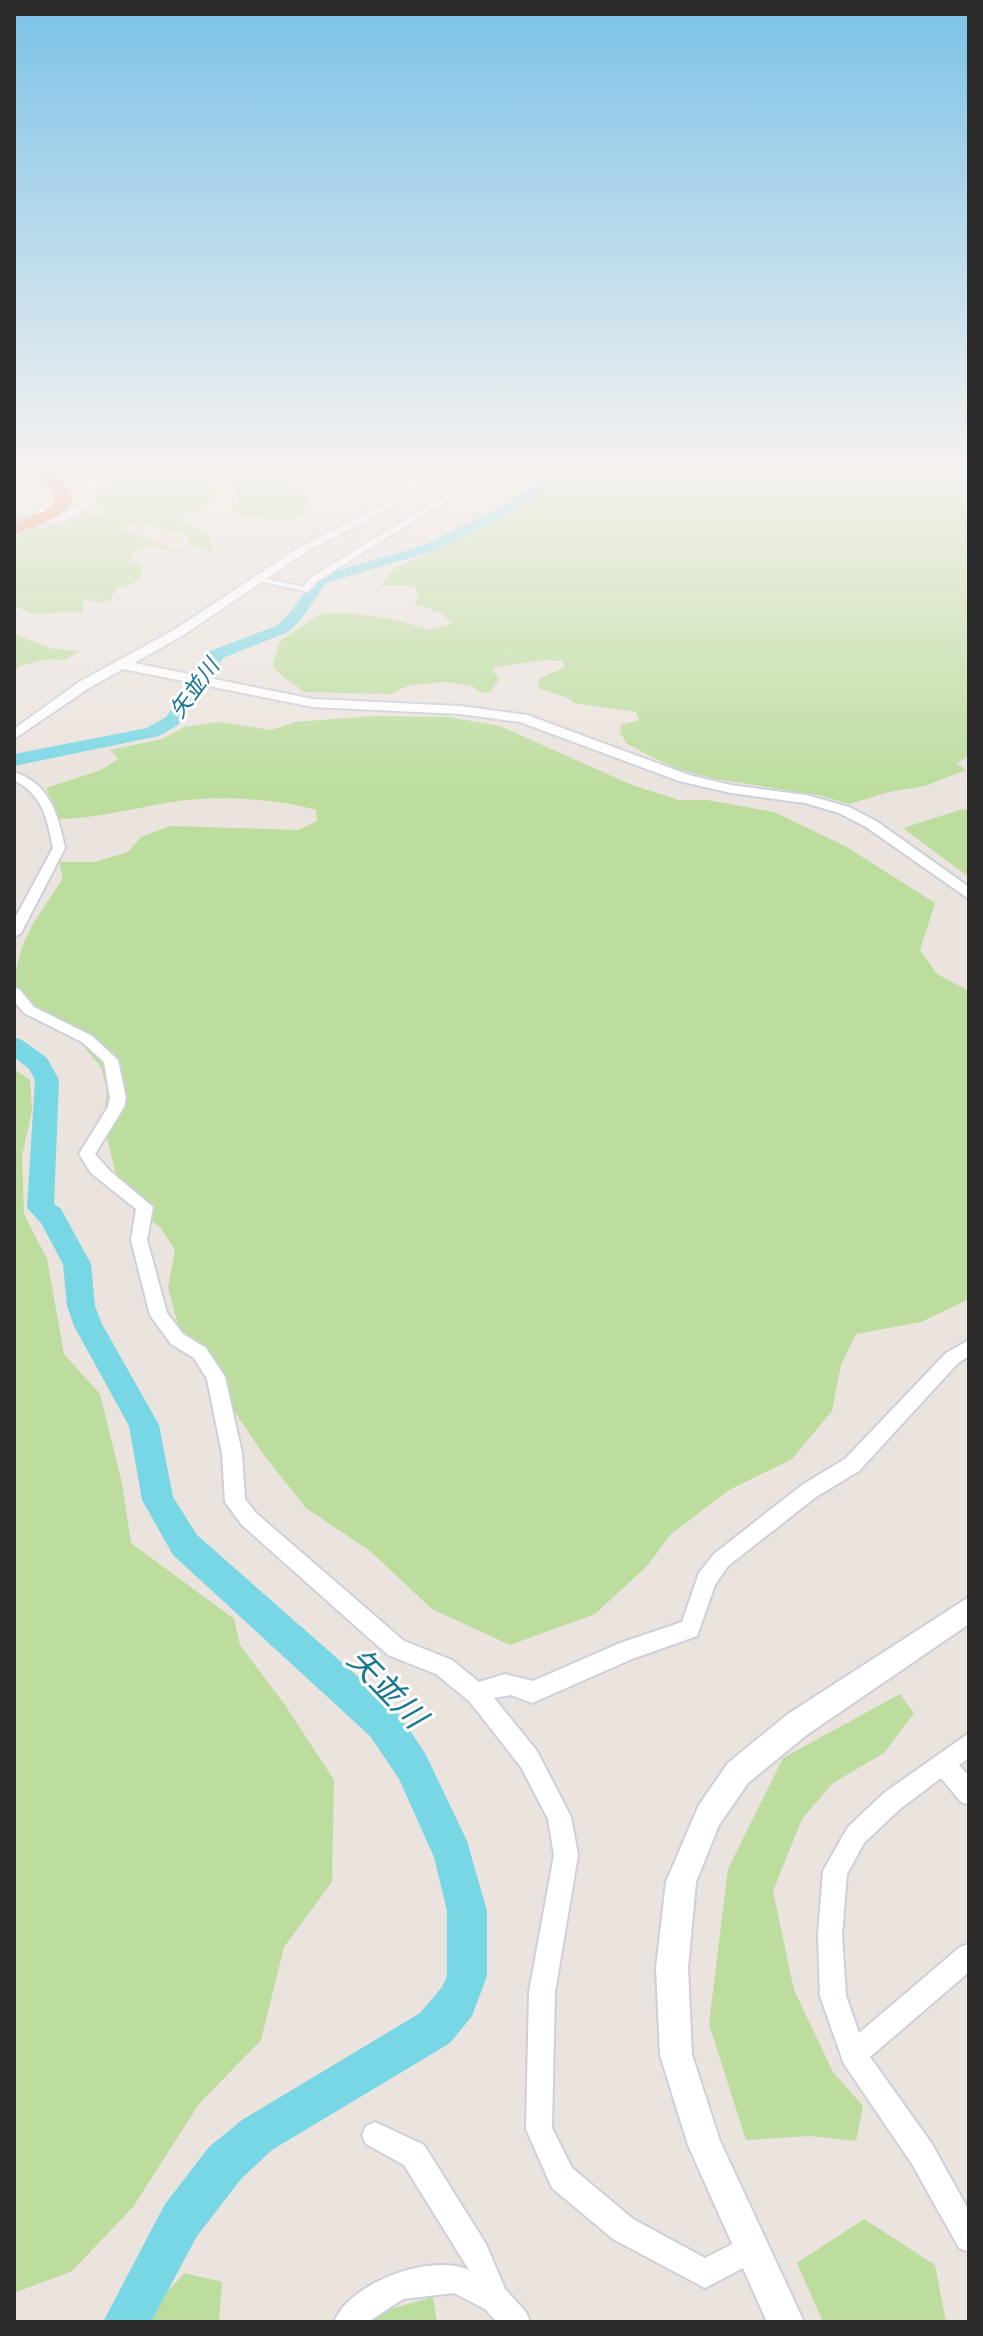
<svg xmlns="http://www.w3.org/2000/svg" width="983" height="2336" font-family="Signika,'Noto Sans JP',sans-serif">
  <rect width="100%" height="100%" fill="#ebe3dd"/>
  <!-- green -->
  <path fill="#bcdd9e" d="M89 465H257L310 495 302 510 306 512C288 527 254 520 233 511L239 499 235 490 212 477 213 473 203 472 200 477 219 493 217 496 179 520 208 535 214 552 190 544 184 534 145 525 142 520 125 526 123 530C148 538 172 549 198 556L153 547 138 548 129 563 142 565V576L129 586 117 588 109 601 97 603 84 599 82 612 31 614 14 605V538L27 531 103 514 107 508 92 499 97 492 109 485 96 477Z
    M297 465H370L376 468 371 477C331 488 331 475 297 465Z
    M572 465H640L674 470 729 465 969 468V756L957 763 966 770 925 786 889 792 850 804 818 795 715 779 674 768 627 744 620 732 621 725 639 720 636 712 574 703 566 697 538 688 539 679 565 667 563 661 545 660 496 667 493 670 499 680 490 692 482 693 472 686 447 682 410 685 390 694 304 692C294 682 279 678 273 665L280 641 322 613H351L396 620 429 630 452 624 441 613 415 604 418 596 414 586H380L396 567 463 538 508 515Z
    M14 634 54 649 80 651 65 660 47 659 19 666 14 674Z
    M374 716 448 717 500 726 632 785 679 800H707L774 812 845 846 935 903 920 950 937 974 969 991V1299L921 1322 856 1334 841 1365 832 1411 792 1459 729 1490 670 1535 648 1565 595 1614 510 1645 432 1609 370 1551 306 1508 263 1454 179 1329 168 1287 175 1250 161 1228 122 1198 103 1122 107 1091 101 1067 70 1030 14 1000C14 944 34 923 63 878L59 862H95L128 852 141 837 171 826 299 830 317 821 316 810C277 799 228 796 187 800 142 805 107 818 59 819L46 788 101 770 118 759 110 750 162 739 184 727 220 722 271 730 295 722Z
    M963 809 969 810V877L903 828Z
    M14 1069 30 1080 32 1110 22 1156 24 1214 47 1259 64 1354 100 1394 122 1483 131 1543 234 1619 240 1645 285 1705 334 1780 332 1882 284 1947 261 2040 199 2104 133 2207 72 2271 14 2293Z
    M900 1694 914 1713 884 1753 833 1783 802 1819 773 1891 794 1990 833 2072 863 2106 856 2141 810 2136 746 2140 709 2024 728 1869 783 1758Z
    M864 2219 935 2265 946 2322H823L797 2263Z
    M185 2273 222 2282 219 2322H138Z
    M433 2297 437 2322H343Z"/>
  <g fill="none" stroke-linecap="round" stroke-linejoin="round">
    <!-- river -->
    <path fill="#78d7e5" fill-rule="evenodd" d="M553 465H567L553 484 516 510 437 550 326 583 300 621 288 632 223 658 178 725 159 736 14 766V754L147 728 166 717 210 651 276 626 289 614 316 577 427 544 506 504 543 478Z
      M14 1037 22 1040 47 1058 59 1080 54 1204 61 1209 91 1264 95 1306 102 1324 159 1425 173 1497 197 1535 396 1710 425 1753 467 1841 487 1911V1976L472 2016 450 2043 272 2150 241 2179 197 2236 151 2322H103L165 2204 209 2147 242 2120 420 2013 442 1987 447 1976V1911L434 1857 399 1779 370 1736 173 1555 142 1500 129 1426 74 1326 67 1306 63 1264 41 1223 27 1208 35 1080 29 1069 14 1057Z"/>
    <!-- minor casing -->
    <g stroke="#ccd0db" stroke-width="4">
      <path id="minor" d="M83 465H91C108 495 77 523 47 523V519C74 513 99 494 83 465Z
        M495 465H504L316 582 308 592 255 580 260 577 303 587 310 578Z
        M54 497 61 499 40 519H34V515Z
        M14 772C50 784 58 814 65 848L21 933 14 937V920L53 848C47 818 43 795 14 780Z
        M14 988 19 989 34 1007 92 1036 118 1060 126 1098 124 1107 95 1154 110 1171 153 1207 147 1240 167 1313 183 1334 206 1348 225 1377 242 1453 245 1499 256 1513 404 1641 452 1660 479 1682 505 1674 533 1681 620 1643 682 1622 699 1573 714 1554 802 1485 845 1459 946 1353 969 1340V1356L958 1363 859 1471 816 1497 728 1566 715 1585 697 1636 632 1659 532 1703 511 1695 494 1698 537 1751 571 1817 578 1855 555 1992 552 2128 572 2168 633 2219 705 2258 750 2235 760 2239 764 2249 760 2259 705 2288 613 2239 552 2188 526 2129 529 1992 554 1855 548 1819 521 1767 470 1702 436 1674 388 1655 242 1525 225 1502 222 1453 207 1379 194 1358 171 1344 150 1315 131 1240 136 1209 91 1173 79 1154 108 1107 110 1098 104 1062 82 1042 24 1013 14 1001Z
        M969 1733V1758L959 1765 969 1776V1805L961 1802 941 1778 900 1809 864 1843 847 1874 842 1935 846 1996 859 2033 960 1947 969 1944V1972L870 2057 932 2144 969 2211V2252L959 2248 912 2164 844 2064 820 1996 818 1935 823 1871 848 1827 884 1793Z
        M375 2122 424 2145 486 2244 505 2289 526 2312 530 2322H497L485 2309 454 2293 403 2299 368 2322H334C350 2282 431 2253 469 2270L404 2165 366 2144 362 2135 366 2126Z"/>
    </g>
    <!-- tertiary casing -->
    <g stroke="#ccd0db" stroke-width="4">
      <path id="tertiary" d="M428 465H439L394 507 309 550 182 636 134 663 313 699 460 706 527 715 689 775 731 785 806 795 849 807 876 821 969 887V899L866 827 839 813 805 803 731 793 679 781 520 722 460 714 313 707 123 669 89 688 14 739V729L79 682 174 630 301 546 386 503Z
        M969 1597V1624L808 1734 748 1783 719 1825 696 1882 688 1968 692 2055 720 2141 804 2322H767L688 2145 660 2055 656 1968 666 1882 699 1805 728 1763 788 1714Z"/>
    </g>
    <!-- motorway casing -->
    <g stroke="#c3c3c3" stroke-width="4">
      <path id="motorway" d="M25 465H42L66 485 71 502 55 518 14 534V523L43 512 55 501 52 490Z"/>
    </g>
    <!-- minor -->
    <use href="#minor" fill="#fff" fill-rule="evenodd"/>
    <!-- tertiary -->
    <use href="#tertiary" fill="#fff" fill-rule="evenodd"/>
    <!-- motorway -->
    <use href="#motorway" fill="#f18d62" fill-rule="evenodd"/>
  </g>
  <!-- sky -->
  <linearGradient id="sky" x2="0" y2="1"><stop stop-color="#7bc2e7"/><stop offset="0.59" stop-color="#f6f2f0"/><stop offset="1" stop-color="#f6f2f0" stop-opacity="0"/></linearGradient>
  <rect width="983" height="792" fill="url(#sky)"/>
  <g text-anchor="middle" stroke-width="6" stroke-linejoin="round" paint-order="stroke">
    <!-- far-water labels -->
    <g font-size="22" font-style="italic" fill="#187790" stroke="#fff">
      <text transform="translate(194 688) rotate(-54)" y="8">矢並川</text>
    </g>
    <!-- near-water labels -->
    <g font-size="32" font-style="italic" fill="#187790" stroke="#fff">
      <text transform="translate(387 1688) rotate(46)" y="11">矢並川</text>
    </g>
  </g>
  <!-- border -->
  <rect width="983" height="2336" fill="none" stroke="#2a2a2a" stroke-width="32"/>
</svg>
